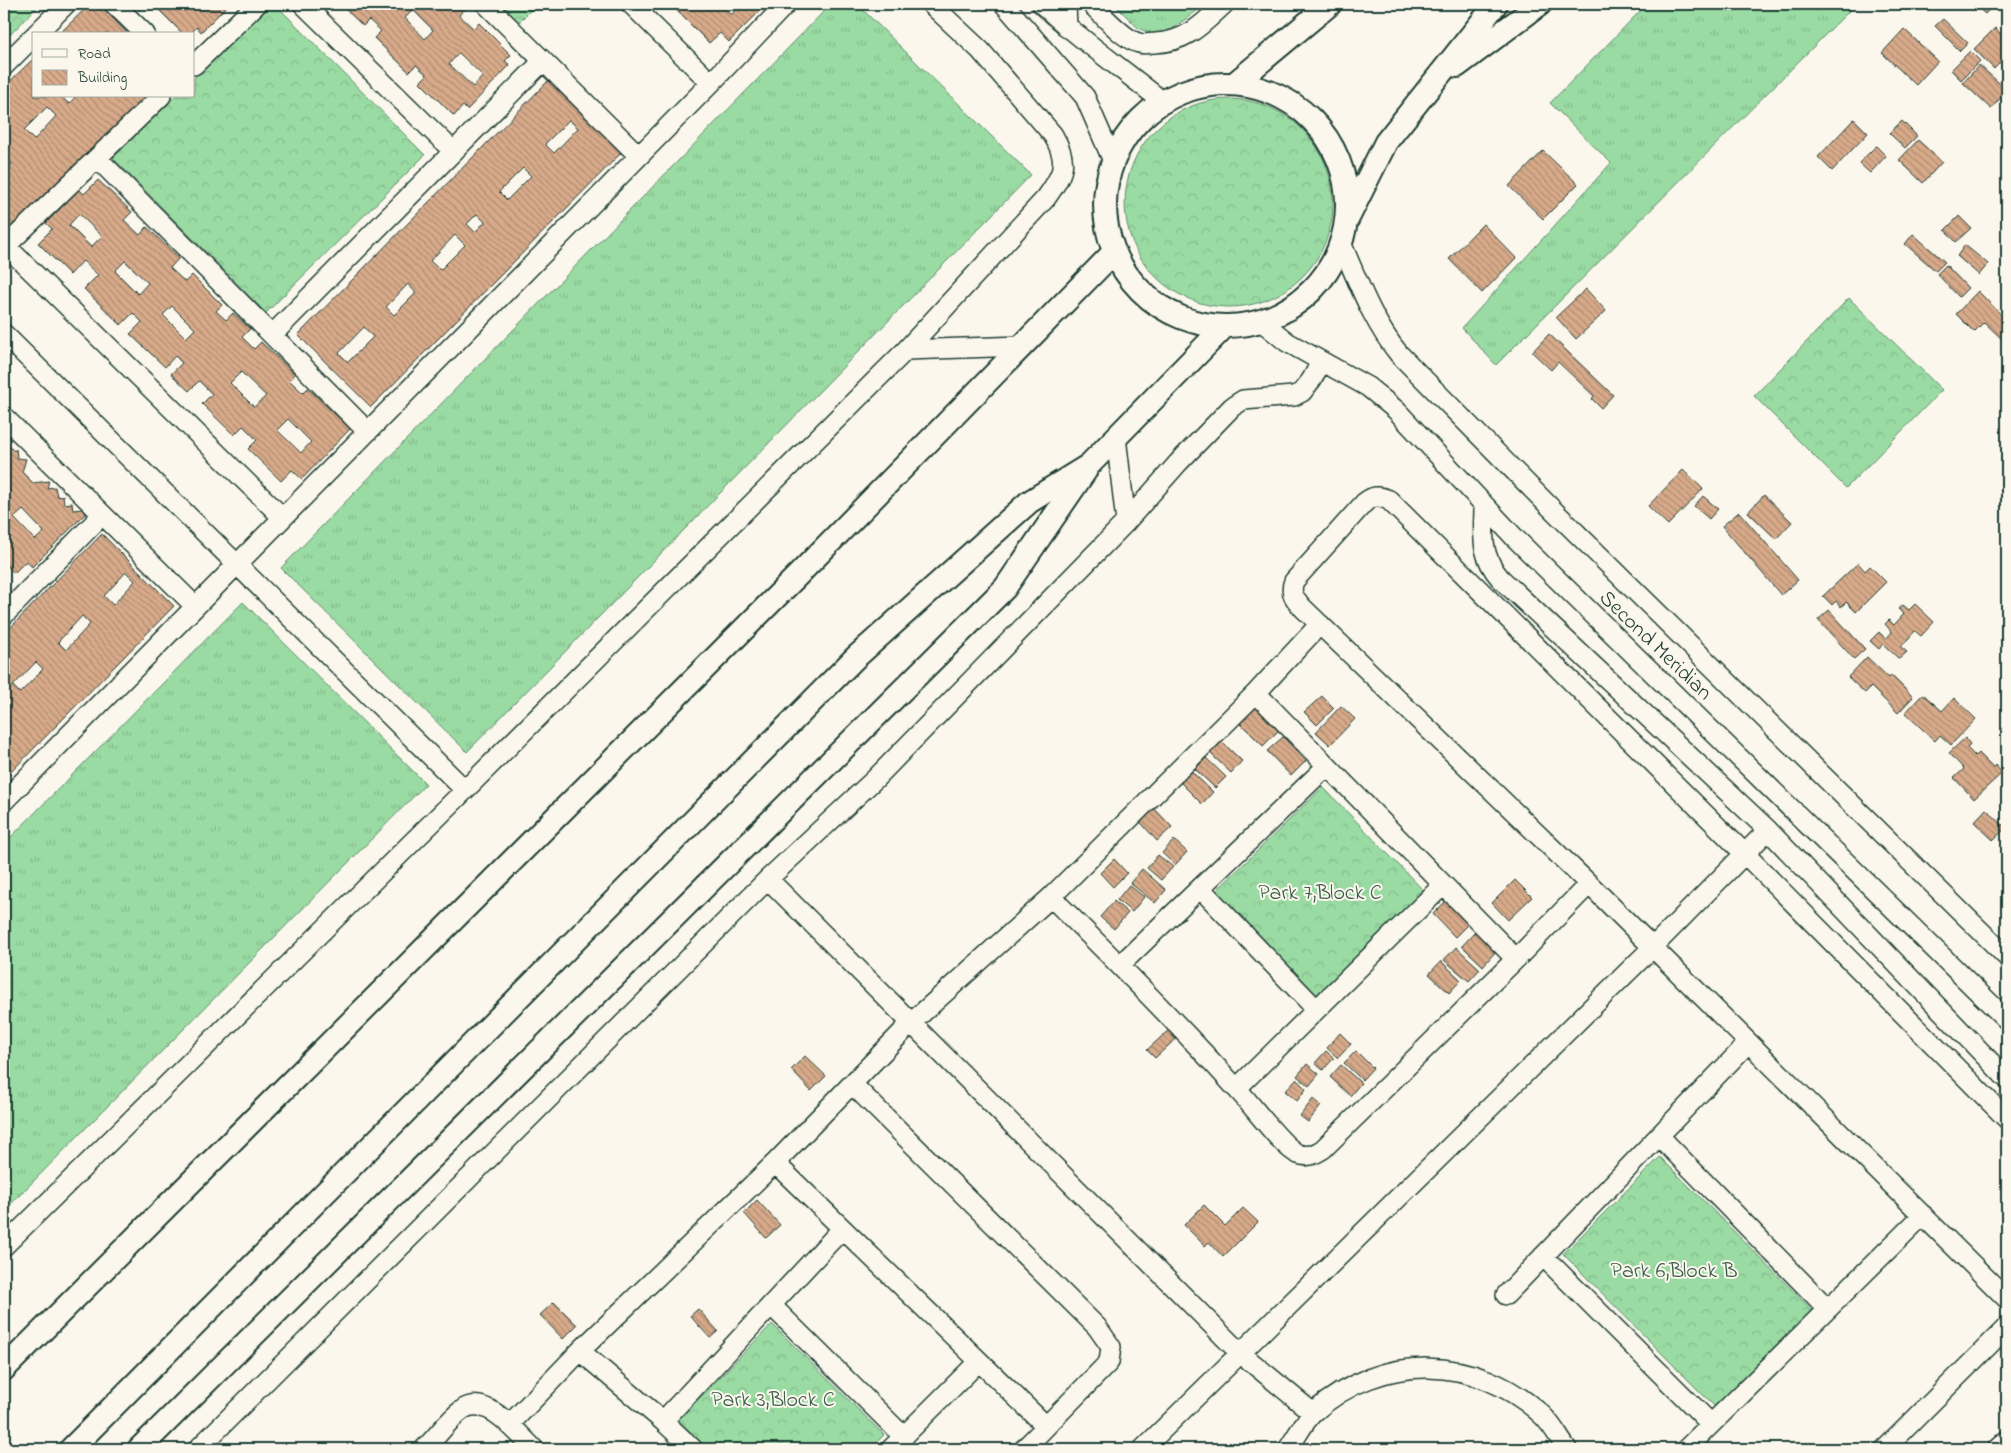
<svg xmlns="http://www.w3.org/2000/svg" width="2011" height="1453" font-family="'Indie Flower',sans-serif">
  <defs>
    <pattern id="grass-tufts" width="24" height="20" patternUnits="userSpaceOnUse" patternTransform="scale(1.25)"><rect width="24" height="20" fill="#9adaa3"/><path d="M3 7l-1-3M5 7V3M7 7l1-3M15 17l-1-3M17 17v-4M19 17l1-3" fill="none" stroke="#84bc8d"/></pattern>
    <pattern id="forest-crowns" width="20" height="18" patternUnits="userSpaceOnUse" patternTransform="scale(1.25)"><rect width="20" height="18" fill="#9adaa3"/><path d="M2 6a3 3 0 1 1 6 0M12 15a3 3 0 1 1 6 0" fill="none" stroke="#84bc8d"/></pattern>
    <pattern id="building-back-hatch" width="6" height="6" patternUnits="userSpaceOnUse" patternTransform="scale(1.25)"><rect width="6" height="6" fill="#d8aa8a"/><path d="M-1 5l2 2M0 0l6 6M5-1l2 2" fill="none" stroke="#af8c72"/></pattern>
  </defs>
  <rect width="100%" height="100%" fill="#fbf7ec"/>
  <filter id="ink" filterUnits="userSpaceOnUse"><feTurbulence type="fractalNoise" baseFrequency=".02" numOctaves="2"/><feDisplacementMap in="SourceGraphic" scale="10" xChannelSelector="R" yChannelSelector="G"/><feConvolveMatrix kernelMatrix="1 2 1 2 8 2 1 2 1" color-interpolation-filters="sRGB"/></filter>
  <g filter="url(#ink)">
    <!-- grass -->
    <path fill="url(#grass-tufts)" stroke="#5c8c6c" d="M831 4H857L1031 175 467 752 281 568Z
      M1114 4H1206L1171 30 1152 34 1138 28Z
      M1647 4H1856L1496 365 1462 328 1611 163 1550 103Z
      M243 602 426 784 4 1211V844Z"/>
    <!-- forest -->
    <path fill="url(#forest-crowns)" stroke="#5c8c6c" d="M4 4H40L4 41Z
      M268 4H275L425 155 266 313 113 158 175 96H194V78Z
      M499 4H537L518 23Z
      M1125 203a104 104 0 1 1 208 0a104 104 0 1 1-208 0Z
      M1849 298 1942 390 1846 488 1754 396Z
      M1323 787 1424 891 1318 996 1216 891Z
      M1660 1157 1813 1311 1716 1408 1563 1254Z
      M772 1324 884 1435 870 1449H708L678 1420Z"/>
    <!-- building -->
    <path fill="url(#building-back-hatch)" stroke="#1f3d34" fill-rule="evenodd" d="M90 4H99L128 34H59Z
      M153 4H229L201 32 197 27 190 34H183Z
      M340 4H459L465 9 459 15 474 29 479 23 511 55 505 61 510 65 467 110 463 106 454 116 420 82 427 75 416 65 409 72 374 38 381 31 369 20 363 26ZM413 10 433 30 425 39 405 18ZM459 53 483 76 473 87 449 64Z
      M684 4H719L731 15 741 4H767L729 42 720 33 709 43 677 11Z
      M1938 4H1951L1944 10Z
      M1977 4H1995L1985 14 1976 6Z
      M1943 19 1968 43 1960 51 1935 26Z
      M1995 28 2007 40V55L1994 69 1974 49Z
      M1904 29 1938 61 1916 85 1882 53Z
      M1970 51 1980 61 1961 80 1951 70Z
      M34 58V96H61L69 104 76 96H148L8 231 4 226V172L12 164 4 155V87ZM47 107 56 116 34 140 24 130Z
      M1979 65 2007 90 1991 109 1963 83Z
      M549 80 621 153 371 407 298 335ZM569 120 578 128 554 153 545 144ZM523 168 531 176 507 200 499 192ZM477 214 485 222 475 232 467 224ZM455 235 465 245 440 270 430 261ZM408 284 416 293 394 315 386 307ZM364 327 373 337 348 362 339 353Z
      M1854 119 1868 133 1832 171 1818 157Z
      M1902 121 1917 136 1905 148 1889 133Z
      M1918 140 1942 162 1923 183 1899 160Z
      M1876 146 1886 156 1870 173 1859 163Z
      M1543 151 1578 184 1543 219 1509 186Z
      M98 180 132 212 124 220 140 235 147 227 179 258 170 268 185 282 192 275 222 305 216 311 226 320 233 313 250 329 242 337 254 349 261 342 295 374 289 380 303 393 308 388 350 429 302 479 292 470 281 481 248 449 257 440 243 426 234 435 202 404 212 394 199 381 189 391 171 374 182 363 175 356 165 367 130 334 142 322 133 313 121 325 84 289 98 275 83 261 70 275 38 243 52 229 46 223 79 189 84 194ZM79 214 102 236 91 247 69 225ZM125 261 148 283 138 294 115 271ZM172 306 195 329 186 338 163 315ZM241 372 266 396 254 407 230 383ZM288 419 311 442 301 453 277 430Z
      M1959 216 1971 228 1956 242 1945 230Z
      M1483 224 1516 258 1482 293 1449 259Z
      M1913 234 1945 262 1936 271 1905 244Z
      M1965 245 1988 264 1979 275 1957 256Z
      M1946 265 1968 288 1959 297 1937 274Z
      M1586 289 1606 311 1576 339 1556 317Z
      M1978 291 2007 321V336L2003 340 1984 322 1974 332 1956 314Z
      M1549 334 1613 395 1601 408 1592 399 1594 396 1558 362 1551 370 1532 352Z
      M4 441 9 442 7 444 14 451 16 449 17 458 26 459 22 472 33 483 49 481 47 488 55 487 57 496 61 497 63 495 64 504 72 503 73 510 82 509 86 513 32 567 26 561 14 573 4 562ZM23 510 44 532 35 540 14 518Z
      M1683 470 1703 489 1668 525 1648 506Z
      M1764 495 1792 522 1776 539 1748 512Z
      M1703 496 1718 509 1709 519 1694 506Z
      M1739 512 1798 580 1781 595 1722 526Z
      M102 534 174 606 4 779V634ZM126 572 135 581 113 605 104 596ZM82 616 90 624 66 650 58 642ZM36 662 43 669 20 693 13 686Z
      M1858 563 1865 571 1870 566 1886 582 1856 612 1846 602 1841 607 1836 601 1832 605 1823 596Z
      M1915 604 1934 622 1921 636 1915 631 1901 647 1907 652 1899 659 1883 644 1879 649 1870 641 1879 632 1886 639 1892 632 1885 624 1889 620 1894 625 1904 614 1898 609 1903 605 1909 610Z
      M1829 610 1865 649 1854 659 1818 620Z
      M1867 657 1889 678 1891 675 1913 697 1898 713 1871 687 1865 693 1848 677Z
      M1923 694 1942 711 1954 698 1976 719 1951 745 1940 735 1935 741 1905 713Z
      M1322 696 1334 708 1317 725 1304 712Z
      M1255 706 1279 730 1263 746 1239 722Z
      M1341 706 1355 719 1330 745 1316 732Z
      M1283 737 1306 761 1291 776 1267 751Z
      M1965 738 1970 744 1967 748 1975 756 1978 753 1993 768 1995 765 2002 773 1974 799 1954 778 1964 769 1949 753Z
      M1221 741 1242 761 1231 773 1210 753Z
      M1206 758 1226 777 1215 788 1195 769Z
      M1191 771 1213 792 1202 804 1181 783Z
      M1150 804 1172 827 1157 841 1136 817Z
      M1986 809 2006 828 1993 840 1974 822Z
      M1174 840 1187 852 1175 865 1162 853Z
      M1158 855 1173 867 1161 880 1147 868Z
      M1114 859 1127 873 1113 887 1100 873Z
      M1142 869 1166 890 1155 903 1130 883Z
      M1515 880 1532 897 1508 920 1492 903Z
      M1129 885 1144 897 1132 912 1117 900Z
      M1450 897 1472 920 1455 937 1433 914Z
      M1114 901 1128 913 1114 929 1100 917Z
      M1476 931 1497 950 1483 966 1462 946Z
      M1456 947 1480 969 1469 981 1444 960Z
      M1441 961 1461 980 1449 993 1429 974Z
      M1173 1026 1181 1034 1155 1058 1147 1050Z
      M1340 1033 1351 1044 1338 1058 1327 1048Z
      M1326 1051 1334 1058 1323 1070 1315 1063Z
      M1356 1051 1373 1068 1362 1080 1344 1063Z
      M805 1056 826 1076 811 1091 791 1070Z
      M1307 1064 1319 1074 1309 1086 1297 1076Z
      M1341 1065 1361 1083 1350 1096 1330 1077Z
      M1296 1079 1306 1089 1297 1101 1285 1091Z
      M1313 1099 1321 1106 1308 1122 1300 1116Z
      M757 1200 780 1225 766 1238 744 1213Z
      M1204 1205 1225 1226 1243 1208 1258 1222 1223 1257 1209 1242 1205 1246 1184 1225Z
      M554 1302 577 1325 563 1339 540 1315Z
      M698 1309 718 1331 710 1338 690 1316Z"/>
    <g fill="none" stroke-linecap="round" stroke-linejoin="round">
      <!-- minor casing -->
      <g stroke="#1f3d34" stroke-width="22">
        <path id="minor" d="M114 4 145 34
          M303 4 453 151
          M486 4 639 156
          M631 4 711 83
          M1004 4 1085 97 1113 161
          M1042 4C1080 40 1123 69 1163 102
          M1066 4 1067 28
          M1091 4C1103 15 1124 40 1139 43 1144 45 1150 43 1155 43 1186 42 1203 24 1224 4
          M36 34 66 4
          M194 65 257 4
          M4 66 34 36
          M97 158 367 431
          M1341 243C1358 281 1372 321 1399 354L1546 503 2007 957
          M4 244 282 517
          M6 246 161 96
          M1261 321 1287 342 1368 387 1396 410 1516 539 2007 1020
          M4 334 465 790
          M272 335 543 61
          M906 350 1022 346
          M4 417 195 606
          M1116 437 1126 522
          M1484 505C1484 535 1479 553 1500 578L1768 830 2007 1079
          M4 615 102 515
          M1256 693 1516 959
          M4 801 711 83 786 4
          M768 879 1239 1352 1313 1413
          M1200 888 1316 1009
          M1051 897C1114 959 1176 1022 1236 1088 1250 1102 1282 1147 1298 1154 1308 1158 1315 1154 1323 1149L1516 959 1589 884
          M1120 965 1327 766
          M852 1084 1097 1327 1111 1347 1109 1362 1024 1449
          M1237 1088 1443 885
          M2007 1119 1744 853 1389 500C1378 495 1373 496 1364 503L1294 581C1289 593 1295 600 1304 609L1589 884 2007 1299
          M1659 1136 1828 1309
          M775 1163 1046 1426
          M4 1246 465 790 906 350 1046 198C1064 173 1069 162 1053 135L980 50 931 4
          M1543 1256 1711 1424
          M1506 1295 1748 1043
          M772 1306 904 1437
          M580 1351 663 1421 693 1449
          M663 1421 842 1229
          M509 1425 580 1351 775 1163 911 1023 1051 897 1256 693 1320 624
          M198 1449 768 879 875 779 1126 522 1178 463 1232 407 1243 400 1294 396 1302 392 1312 379 1321 362
          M424 1449C437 1437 448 1420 462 1410 486 1392 518 1434 534 1449
          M891 1449 979 1361
          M1143 1449 1652 948 1768 830
          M1288 1449C1296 1438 1304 1421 1314 1412 1382 1352 1476 1354 1542 1415 1552 1424 1559 1438 1567 1449
          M1686 1449 1923 1215
          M1885 1449 2007 1327
          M1997 1449 2007 1440"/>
      </g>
      <!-- major casing -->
      <g stroke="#1f3d34" stroke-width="26">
        <path id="major" d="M1457 66 1540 4
          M1234 84 1330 4
          M1105 205a121 121 0 1 1 242 0a121 121 0 1 1-242 0Z
          M1347 220 1386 142 1496 4
          M4 1369 799 574 1114 252
          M71 1449 855 658 1029 502 1089 465 1224 327
          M139 1449 1005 588 1086 470"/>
      </g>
      <!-- minor -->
      <use href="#minor" stroke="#fbf7ec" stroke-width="19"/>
      <!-- major -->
      <use href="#major" stroke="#fbf7ec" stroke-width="22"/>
    </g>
  </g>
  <g text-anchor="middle" stroke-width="4" stroke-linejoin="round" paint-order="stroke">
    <!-- street labels -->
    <g font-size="22" fill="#1f3d34" stroke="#fbf7ec">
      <text transform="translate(1657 644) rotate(44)" y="8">Second Meridian</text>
    </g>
    <!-- park labels -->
    <g font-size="22" fill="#385c4a" stroke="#fbf7ec">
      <text x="1320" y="899">Park 7,Block C</text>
      <text x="1674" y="1277">Park 6,Block B</text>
      <text x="773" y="1406">Park 3,Block C</text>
    </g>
  </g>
  <!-- margin -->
  <rect width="2011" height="1453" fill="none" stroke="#fbf7ec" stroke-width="20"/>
  <rect x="10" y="10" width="1991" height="1433" fill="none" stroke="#1f3d34" stroke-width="2" filter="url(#ink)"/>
  <!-- legend -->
  <rect x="32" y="32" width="162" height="65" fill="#fbf7ec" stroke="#a3ada2"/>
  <rect x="42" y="49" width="25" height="8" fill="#fbf7ec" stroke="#a3ada2"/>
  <text x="78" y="58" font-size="15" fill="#1f3d34">Road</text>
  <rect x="42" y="70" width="25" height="15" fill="url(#building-back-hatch)" stroke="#a3ada2"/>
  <text x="78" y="82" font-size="15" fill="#1f3d34">Building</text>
</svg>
